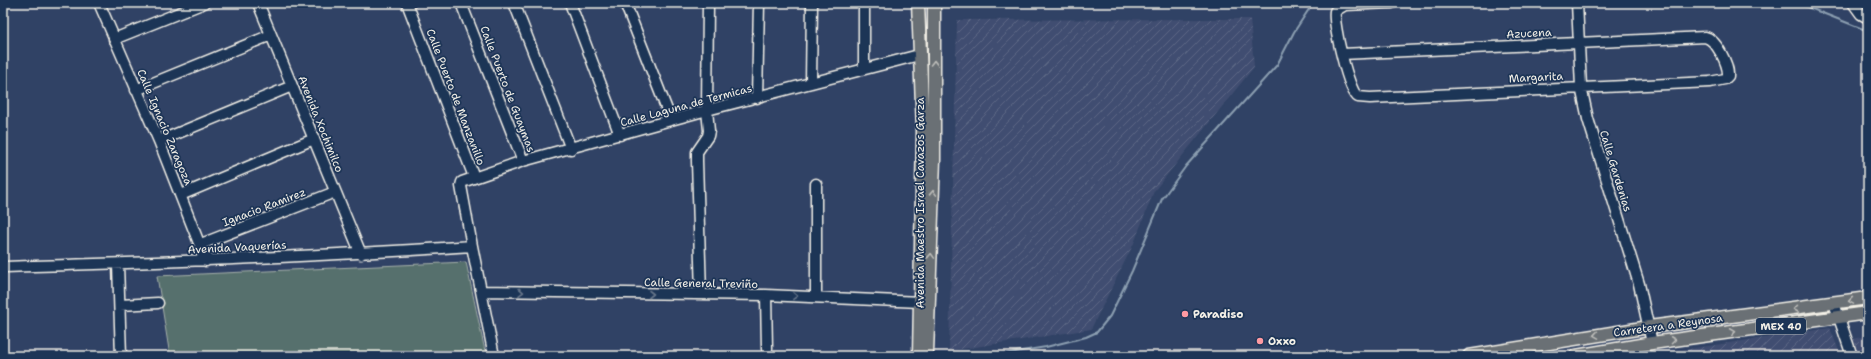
<svg xmlns="http://www.w3.org/2000/svg" width="1871" height="359" font-family="'Shantell Sans',sans-serif">
  <defs>
    <pattern id="industrial-furrows" width="10" height="10" patternUnits="userSpaceOnUse"><rect width="10" height="10" fill="#414e71"/><path d="M-1 1l2-2M0 10L10 0M9 11l2-2" fill="none" stroke="#5d6885"/></pattern>
  </defs>
  <rect width="100%" height="100%" fill="#304265"/>
  <filter id="ink" filterUnits="userSpaceOnUse"><feTurbulence type="fractalNoise" baseFrequency=".025" numOctaves="2"/><feDisplacementMap in="SourceGraphic" scale="8" xChannelSelector="R" yChannelSelector="G"/><feConvolveMatrix kernelMatrix="1 2 1 2 8 2 1 2 1" color-interpolation-filters="sRGB"/></filter>
  <g filter="url(#ink)">
    <!-- industrial -->
    <path fill="url(#industrial-furrows)" d="M1250 19 1254 67 1154 191 1134 243 1091 329 949 351 957 20Z
      M1830 328 1841 356H1641Z
      M1868 335V356H1860L1853 339Z"/>
    <!-- grass -->
    <path fill="#57706d" stroke="#a6b0aa" d="M466 262 486 356H170L157 276Z"/>
    <g fill="none" stroke-linecap="round" stroke-linejoin="round">
      <!-- stream -->
      <path stroke="#8c9fb1" stroke-width="2" d="M1797 3 1868 31
        M992 356 1046 347 1086 337 1097 332 1110 316 1132 271 1162 199 1186 166 1277 65 1294 32 1313 3"/>
      <!-- minor casing -->
      <g stroke="#f4f1e8" stroke-width="13">
        <path id="minor" d="M99 3 159 141 206 261
          M258 3 361 254
          M407 3 474 177
          M461 3 523 161
          M514 3 571 149
          M570 3 620 135
          M625 3 671 120
          M1577 3 1581 87 1588 119 1639 284 1652 343
          M1853 3 1861 14 1868 18
          M114 39 204 3
          M1342 54 1705 37C1716 39 1729 65 1728 76L1725 79 1710 82 1370 98 1358 97C1348 91 1333 23 1335 11L1345 5 1392 3
          M864 69V3
          M811 83 812 3
          M136 90 271 35
          M757 98 759 3
          M159 141 292 86
          M816 184V297
          M181 195 314 139
          M201 244 335 192
          M118 264 121 356
          M3 267C159 262 316 257 472 246
          M482 291 766 295 920 302
          M701 294 697 161V152L708 136 709 131 707 110 708 3
          M766 295 767 349
          M1834 303 1852 356
          M120 305 158 303
          M494 356 472 246 461 186 462 182 523 161 707 110 919 55"/>
      </g>
      <!-- major casing -->
      <g stroke="#f4f1e8" stroke-width="15">
        <path id="major" d="M918 3 923 131 919 356
          M927 353 934 160V3
          M1469 356 1649 327 1868 298
          M1576 356 1652 343 1868 313"/>
      </g>
      <!-- minor -->
      <use href="#minor" stroke="#1d3557" stroke-width="10"/>
      <!-- major -->
      <use href="#major" stroke="#6a7074" stroke-width="12"/>
    </g>
    <!-- one-way arrows -->
    <defs><path id="oneway-chevron" d="M-2-3.5L2.5 0L-2 3.5" fill="none" stroke-width="1.6" stroke-linecap="round" stroke-linejoin="round"/></defs>
    <g stroke="#bdbdba">
      <use href="#oneway-chevron" transform="translate(934 63) rotate(-90)"/>
      <use href="#oneway-chevron" transform="translate(933 193) rotate(-88)"/>
      <use href="#oneway-chevron" transform="translate(931 256) rotate(-88)"/>
      <use href="#oneway-chevron" transform="translate(1851 301) rotate(171)"/>
      <use href="#oneway-chevron" transform="translate(1796 309) rotate(172)"/>
      <use href="#oneway-chevron" transform="translate(1733 332) rotate(-8)"/>
      <use href="#oneway-chevron" transform="translate(1596 335) rotate(171)"/>
      <use href="#oneway-chevron" transform="translate(1673 340) rotate(-7)"/>
    </g>
    <g stroke="#68778a">
      <use href="#oneway-chevron" transform="translate(521 292) rotate(1)"/>
      <use href="#oneway-chevron" transform="translate(651 294)"/>
      <use href="#oneway-chevron" transform="translate(795 296) rotate(2)"/>
    </g>
  </g>
  <!-- markers -->
  <g fill="#ff9aa2" stroke="#1d3557" stroke-width="1.5">
    <circle cx="1185" cy="314" r="4"/>
    <circle cx="1260" cy="341" r="4"/>
  </g>
  <g text-anchor="middle" stroke-width="3.5" stroke-linejoin="round" paint-order="stroke">
    <!-- shield labels -->
    <rect fill="#1d3557" stroke="#b4b9bc" stroke-width="1" x="1756" y="318" width="50" height="16" rx="3"/>
    <g font-size="10" font-weight="bold" fill="#f4f1e8">
      <text x="1781" y="330">MEX 40</text>
    </g>
    <!-- street labels -->
    <g font-size="11" fill="#f4f1e8" stroke="#1d3557">
      <text transform="translate(1529 33) rotate(-3)" y="4">Azucena</text>
      <text transform="translate(1536 77) rotate(-3)" y="4">Margarita</text>
      <text transform="translate(508 89) rotate(69)" y="4">Calle Puerto de Guaymas</text>
      <text transform="translate(456 97) rotate(69)" y="4">Calle Puerto de Manzanillo</text>
      <text transform="translate(686 105) rotate(-15)" y="4">Calle Laguna de Termicas</text>
      <text transform="translate(321 124) rotate(68)" y="4">Avenida Xochimilco</text>
      <text transform="translate(165 127) rotate(67)" y="4">Calle Ignacio Zaragoza</text>
      <text transform="translate(1616 171) rotate(73)" y="4">Calle Gardenias</text>
      <text transform="translate(920 203) rotate(-90)" y="4">Avenida Maestro Israel Cavazos Garza</text>
      <text transform="translate(264 207) rotate(-21)" y="4">Ignacio Ramirez</text>
      <text transform="translate(237 247) rotate(-3)" y="4">Avenida Vaquerías</text>
      <text transform="translate(701 283) rotate(1)" y="4">Calle General Treviño</text>
      <text transform="translate(1668 325) rotate(-8)" y="4">Carretera a Reynosa</text>
    </g>
    <!-- poi labels -->
    <g font-size="11" font-weight="bold" fill="#f4f1e8" stroke="#1d3557" text-anchor="start">
      <text x="1193" y="318">Paradiso</text>
      <text x="1268" y="345">Oxxo</text>
    </g>
  </g>
  <!-- margin -->
  <rect width="1871" height="359" fill="none" stroke="#1d3557" stroke-width="16"/>
  <rect x="8" y="8" width="1855" height="343" fill="none" stroke="#f4f1e8" stroke-width="1.5" filter="url(#ink)"/>
</svg>
